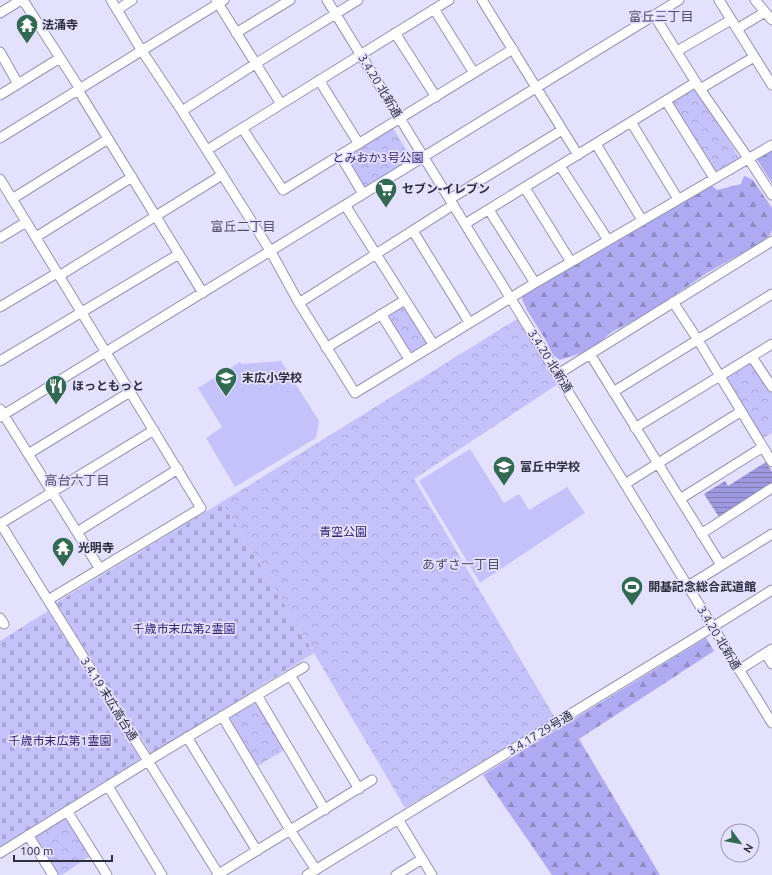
<svg xmlns="http://www.w3.org/2000/svg" width="772" height="875" font-family="Ubuntu,'Noto Sans JP',sans-serif">
  <defs>
    <pattern id="forest-firs" width="22" height="20" patternUnits="userSpaceOnUse"><rect width="22" height="20" fill="#b0aaf2"/><path d="M5 1l3.5 6h-7zM16 11l3.5 6h-7z" fill="#908bc5"/></pattern>
    <pattern id="cemetery-stones" width="16" height="16" patternUnits="userSpaceOnUse"><rect width="16" height="16" fill="#c5c1fb"/><path d="M2 7V4a2 2 0 0 1 4 0v3zM10 15v-3a2 2 0 0 1 4 0v3z" fill="#aaa6d8"/></pattern>
    <pattern id="park-crowns" width="20" height="18" patternUnits="userSpaceOnUse"><rect width="20" height="18" fill="#c5c1fb"/><path d="M2 6a3 3 0 1 1 6 0M12 15a3 3 0 1 1 6 0" fill="none" stroke="#aaa6d8"/></pattern>
    <pattern id="water-rules" width="6" height="5" patternUnits="userSpaceOnUse"><rect width="6" height="5" fill="#9e98df"/><path d="M0 2.5h6" fill="none" stroke="#817cb6"/></pattern>
  </defs>
  <rect width="100%" height="100%" fill="#e3e1fe"/>
  <!-- grass -->
  <path fill="#c5c1fb" d="M281 361 319 421 316 438 235 487 206 438 222 427 198 388 240 362 242 364Z
    M470 449 504 503 519 494 529 510 567 487 585 513 480 583 419 481Z"/>
  <!-- forest -->
  <path fill="url(#forest-firs)" d="M772 149V183L756 158Z
    M745 176 753 180 772 208V230L770 235 760 243 707 273 648 313 610 333 596 346 585 352 560 360 553 355 545 339 527 310 522 299 524 294 711 186 714 187 717 190 741 184 743 178Z
    M706 638 714 651 579 739 660 875H552L483 775Z"/>
  <!-- cemetery -->
  <path fill="url(#cemetery-stones)" d="M222 502 314 653 151 754 56 603Z
    M48 611 141 759 0 849V641Z"/>
  <!-- park -->
  <path fill="url(#park-crowns)" d="M696 87 740 159 714 173 671 102Z
    M393 128 411 158 364 188 346 158Z
    M403 305 427 343 408 354 385 315Z
    M517 319 558 384 414 479 555 718 405 808 314 653 222 502Z
    M750 361 754 363 772 392V433L762 439 725 377Z
    M256 700 284 750 256 767 226 717Z
    M67 816 91 855 62 875H56L33 837Z"/>
  <!-- water -->
  <path fill="url(#water-rules)" d="M766 462 772 472V485L719 517 704 494 725 481 728 486Z"/>
  <g fill="none" stroke-linecap="round" stroke-linejoin="round">
    <!-- minor casing -->
    <g stroke="#9694b5" stroke-width="11">
      <path id="minor" d="M23 0 80 89
        M111 0 142 51 182 111 271 252 299 303 355 393 535 283 772 145
        M216 0 281 104
        M327 0 772 723
        M482 0 578 155
        M719 0 772 85
        M755 0 772 20
        M434 9 474 73
        M117 10 132 0
        M0 13 21 0
        M654 15 700 89 748 158 772 195
        M737 29 765 12
        M236 33 290 0
        M395 33 436 97
        M677 51 731 20
        M0 52 18 84
        M319 80 359 144
        M700 89 754 57
        M78 90 203 293
        M0 95 60 58
        M666 101 714 178
        M182 111 255 64 358 0
        M631 122 678 199
        M242 128 283 190 513 49
        M0 138 224 0
        M596 144 642 220
        M207 150 449 0
        M340 155 363 194
        M560 166 608 240
        M0 179 201 508 48 600
        M525 188 571 262
        M12 199 108 139
        M450 199 562 130
        M345 205 433 344
        M489 210 535 283
        M465 224 696 82
        M413 231 469 322
        M36 237 132 177
        M0 238 26 222
        M59 276 222 175
        M673 302 698 340 772 462
        M299 303 453 205
        M0 307 57 273
        M381 314 409 359
        M326 348 405 300
        M590 354 721 565
        M752 357 772 387
        M0 361 179 254
        M558 374 772 241
        M613 392 772 294
        M0 409 100 569
        M0 417 679 0
        M635 428 772 344
        M28 454 130 392
        M625 484 740 412
        M680 499 763 447
        M0 523 219 875
        M0 524 154 430
        M77 532 178 469
        M701 534 772 488
        M688 586 772 534
        M0 618 4 624
        M766 653 772 664
        M739 670 772 649
        M290 675 359 789
        M257 695 325 810
        M222 716 290 830 316 870
        M187 737 257 851
        M108 786 162 875
        M67 811 107 875
        M398 819 432 875
        M28 835 53 875
        M0 853 148 761 304 667
        M217 875 372 780
        M307 875 703 633 772 590
        M396 875 422 859"/>
    </g>
    <!-- minor -->
    <use href="#minor" stroke="#fff" stroke-width="9"/>
  </g>
  <!-- icons -->
  <defs>
    <g id="temple-pin" transform="scale(1.15)"><path d="M0 17L-7.5 6A9.5 9.5 0 1 1 7.5 6Z" fill="#326a51" stroke="#e3e1fe"/><path d="M0-6L5-2H3V0L6.5 2.5H4V6H1.5V3h-3V6H-4V2.5H-6.5L-3 0V-2H-5Z" fill="#fff"/></g>
    <g id="supermarket-pin" transform="scale(1.15)"><path d="M0 17L-7.5 6A9.5 9.5 0 1 1 7.5 6Z" fill="#326a51" stroke="#e3e1fe"/><path d="M-6-5.5h2.5l.6 2H6L4.5 2H-2.5L-4.4-4H-6ZM-1.5 3.2a1.3 1.3 0 1 0 .1 0ZM3 3.2a1.3 1.3 0 1 0 .1 0Z" fill="#fff"/></g>
    <g id="school-pin" transform="scale(1.15)"><path d="M0 17L-7.5 6A9.5 9.5 0 1 1 7.5 6Z" fill="#326a51" stroke="#e3e1fe"/><path d="M0-5L7-2L0 1L-7-2ZM-4 1L0 2.5L4 1V4Q0 6-4 4Z" fill="#fff"/></g>
    <g id="restaurant-pin" transform="scale(1.15)"><path d="M0 17L-7.5 6A9.5 9.5 0 1 1 7.5 6Z" fill="#326a51" stroke="#e3e1fe"/><path d="M-5-6h1v4h1v-4h1v4h1v-4h1v5L-1.5 .5V6h-2V.5L-5-1ZM5-6V6H3V1.5H1.5Q1.5-4 5-6Z" fill="#fff"/></g>
    <g id="stadium-pin" transform="scale(1.15)"><path d="M0 17L-7.5 6A9.5 9.5 0 1 1 7.5 6Z" fill="#326a51" stroke="#e3e1fe"/><path d="M0-5a6.5 5 0 1 0 0 10a6.5 5 0 1 0 0-10ZM-3.5-1.8h7v3.6h-7Z" fill="#fff"/></g>
  </defs>
  <g fill-rule="evenodd">
    <use href="#temple-pin" x="27" y="25"/>
    <use href="#supermarket-pin" x="386" y="189"/>
    <use href="#school-pin" x="226" y="378"/>
    <use href="#restaurant-pin" x="56" y="386"/>
    <use href="#school-pin" x="504" y="467"/>
    <use href="#temple-pin" x="63" y="548"/>
    <use href="#stadium-pin" x="632" y="587"/>
  </g>
  <g text-anchor="middle" stroke-width="3.5" stroke-linejoin="round" paint-order="stroke">
    <!-- poi labels -->
    <g font-size="12" font-weight="bold" fill="#2f2e3c" stroke="#e3e1fe" text-anchor="start">
      <text x="42" y="29">法涌寺</text>
      <text x="402" y="193">セブン-イレブン</text>
      <text x="242" y="382">末広小学校</text>
      <text x="72" y="390">ほっともっと</text>
      <text x="520" y="471">富丘中学校</text>
      <text x="78" y="552">光明寺</text>
      <text x="648" y="591">開基記念総合武道館</text>
    </g>
    <!-- street labels -->
    <g font-size="12" fill="#2f2e3c" stroke="#e3e1fe">
      <text transform="translate(380 86) rotate(59)" y="4">3.4.20 北新通</text>
      <text transform="translate(550 361) rotate(58)" y="4">3.4.20 北新通</text>
      <text transform="translate(719 638) rotate(59)" y="4">3.4.20 北新通</text>
      <text transform="translate(109 699) rotate(58)" y="4">3.4.19 末広高台通</text>
      <text transform="translate(540 733) rotate(-31)" y="4">3.4.17 29号通</text>
    </g>
    <!-- park labels -->
    <g font-size="12" fill="#362375" stroke="#e3e1fe">
      <text x="378" y="162">とみおか3号公園</text>
      <text x="343" y="536">青空公園</text>
      <text x="184" y="633">千歳市末広第2霊園</text>
      <text x="60" y="745">千歳市末広第1霊園</text>
    </g>
    <!-- neighbourhood labels -->
    <g font-size="13" fill="#514f6d" stroke="#e3e1fe">
      <text x="661" y="21">富丘三丁目</text>
      <text x="243" y="231">富丘二丁目</text>
      <text x="77" y="485">高台六丁目</text>
      <text x="461" y="569">あずさ一丁目</text>
    </g>
  </g>
  <!-- north arrow -->
  <g transform="translate(740 843) rotate(122)"><circle r="19" fill="#e3e1fe" stroke="#9b99b0"/>
  <path d="M0-3L7 15L0 10L-7 15Z" fill="#326a51"/>
  <text y="-6" font-size="11" font-weight="bold" text-anchor="middle" fill="#2f2e3c">N</text>
  </g>
  <!-- scale -->
  <path d="M14 855v6h98v-6" fill="none" stroke="#2f2e3c" stroke-width="2"/>
  <text x="20" y="855" font-size="12" fill="#2f2e3c" stroke="#e3e1fe" stroke-width="3" paint-order="stroke">100 m</text>
</svg>
